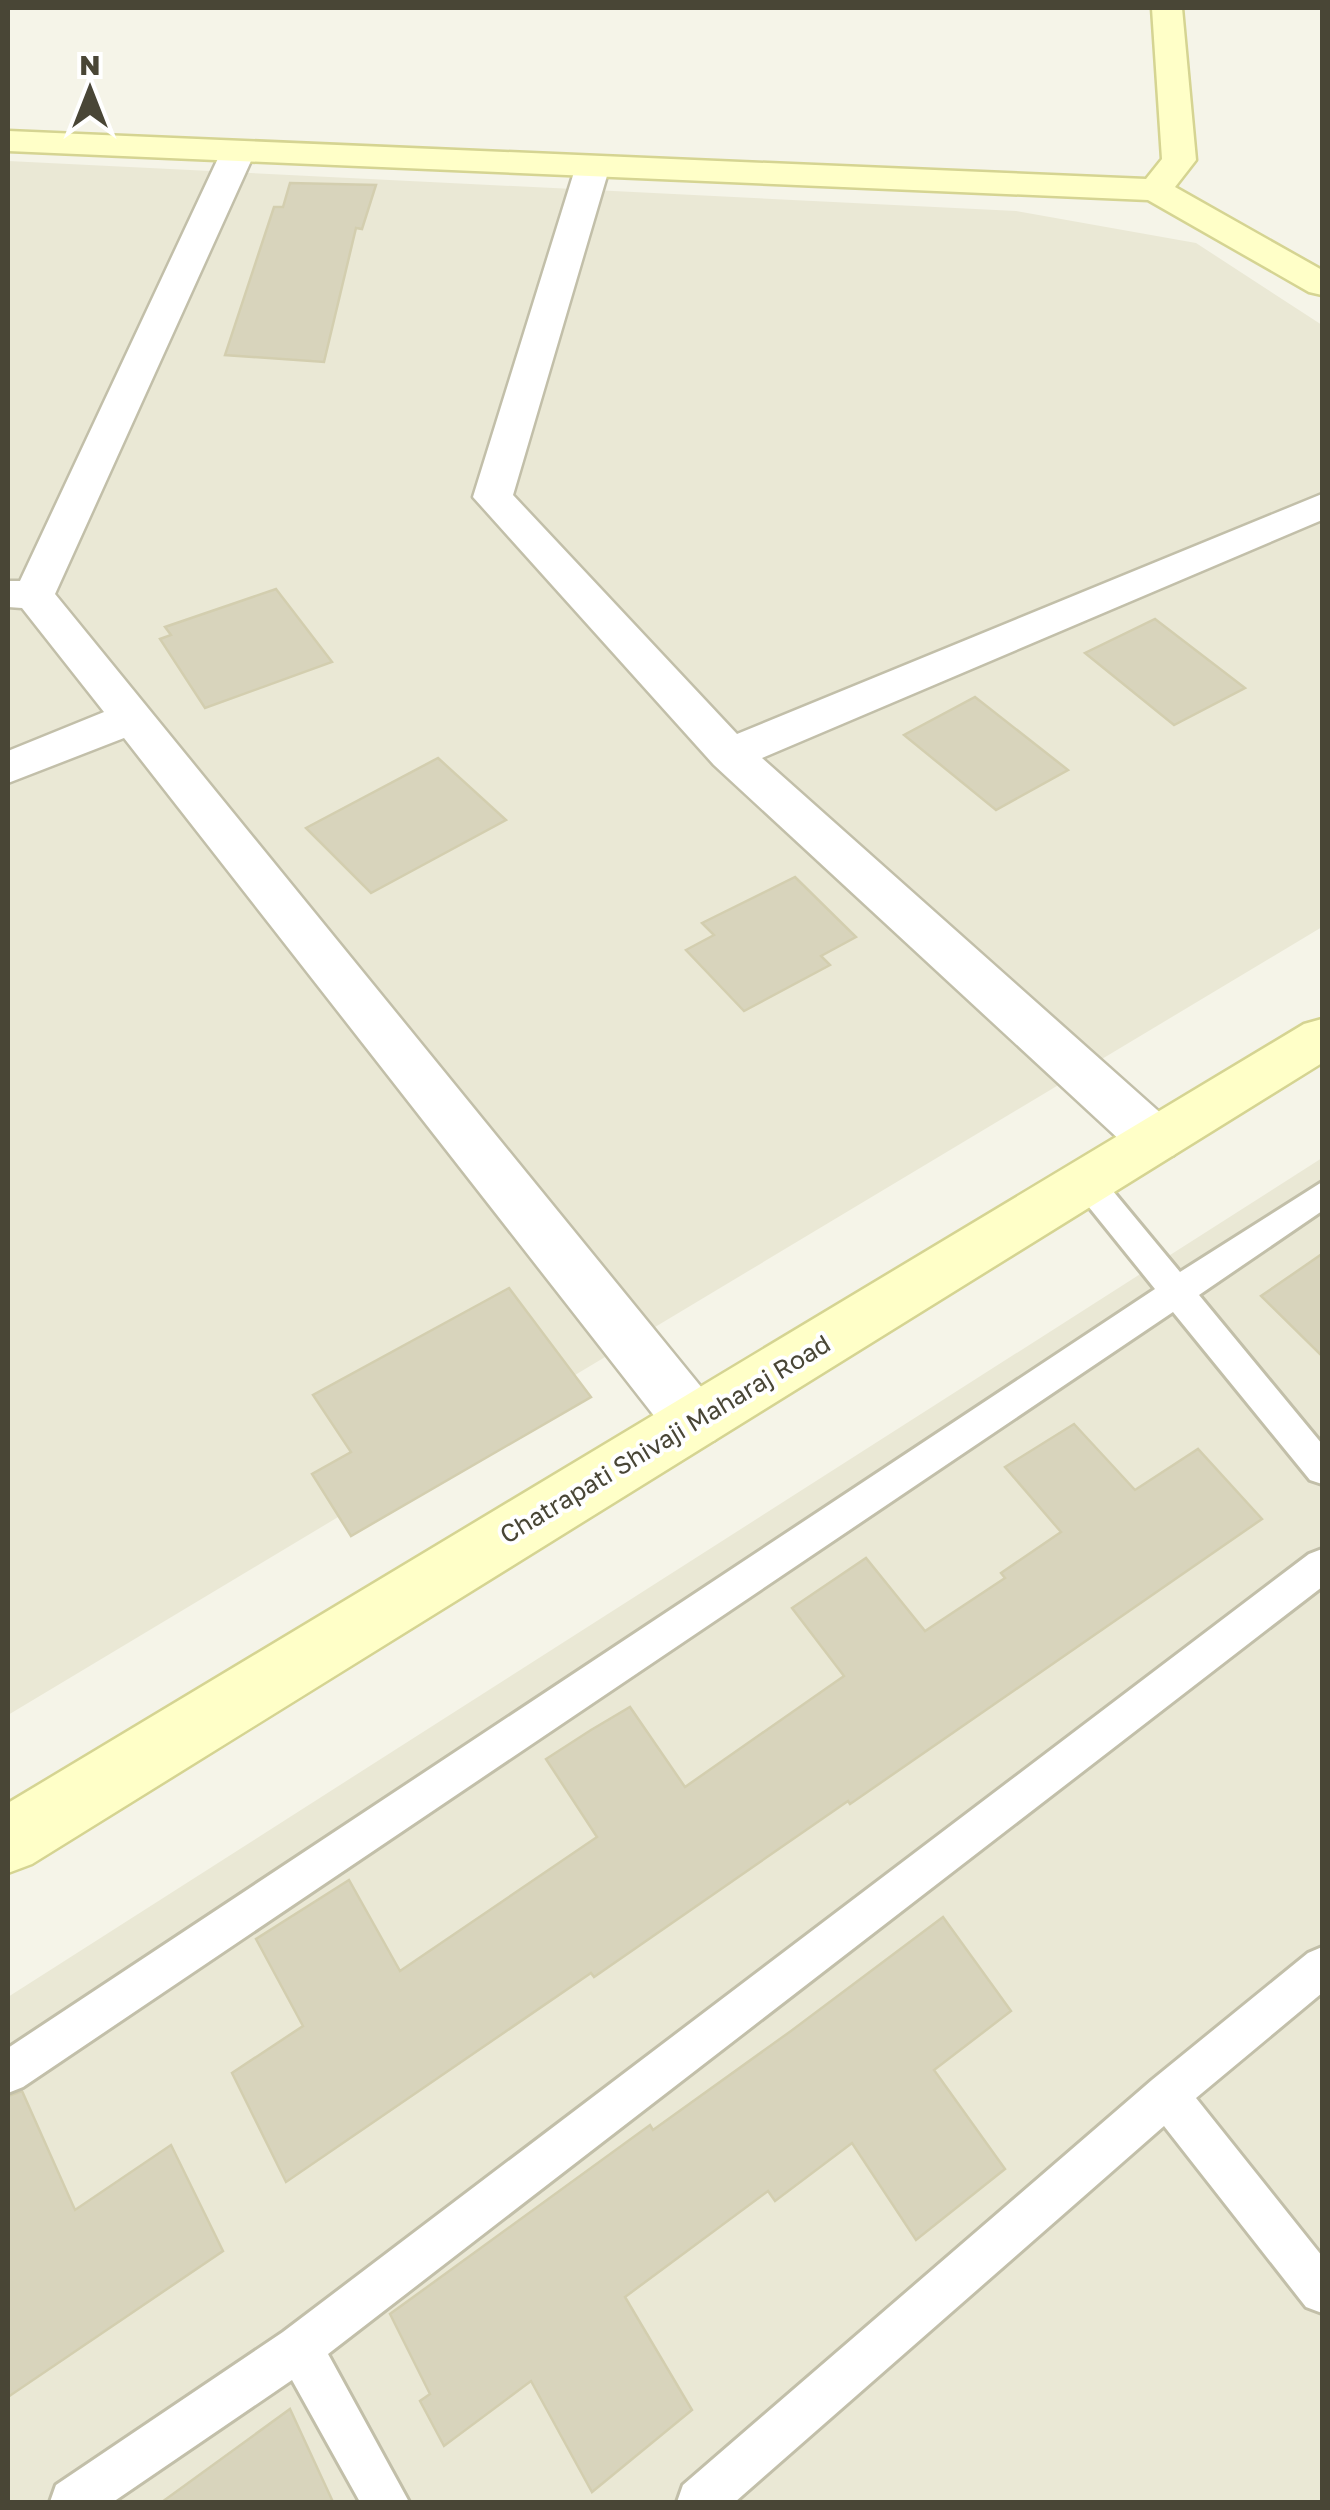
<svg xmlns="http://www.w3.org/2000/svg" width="1330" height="2510" font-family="'Golos Text',sans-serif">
  <rect width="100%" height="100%" fill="#f5f4e8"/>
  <!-- residential -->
  <path fill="#eae8d5" d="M8 161 1016 211 1196 243 1322 325V927L8 1715Z
    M1322 1158V2502H8V1997Z"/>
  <!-- building -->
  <path fill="#d8d4bc" stroke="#d3ceaf" stroke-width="2.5" d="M290 183 376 185 362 229 356 228 324 362 225 355 274 207H283Z
    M276 589 332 662 205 708 160 639 171 635 165 627Z
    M1155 619 1245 688 1174 725 1085 653Z
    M975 697 1068 770 996 810 904 735Z
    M438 758 506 820 371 893 306 828Z
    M795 877 856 937 821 956 830 965 744 1011 686 950 714 935 702 923Z
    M1322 1254V1356L1261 1296Z
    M509 1288 591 1397 351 1536 312 1474 351 1452 313 1395Z
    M1074 1424 1135 1490 1198 1449 1262 1519 850 1804 848 1801 594 1977 591 1973 286 2182 232 2073 303 2026 256 1939 349 1880 400 1971 597 1837 546 1759 591 1730 630 1707 685 1787 844 1676 792 1608 866 1558 925 1631 1005 1578 1001 1573 1061 1532 1005 1467Z
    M943 1917 1011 2011 934 2070 1005 2169 916 2240 852 2143 775 2201 768 2191 625 2297 692 2410 592 2492 531 2381 444 2446 420 2401 430 2394 390 2314 650 2125 653 2130 791 2031Z
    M22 2091 75 2210 171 2145 223 2251 8 2397V2096Z
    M290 2409 333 2502H162Z"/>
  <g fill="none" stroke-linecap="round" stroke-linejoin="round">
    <!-- lane casing -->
    <g stroke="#c2bfa9" stroke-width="6">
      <path id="lane" d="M1087 1169 1098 1173 1180 1272 1322 1182V1211L1199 1295 1322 1444V1484L1310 1480 1173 1312 23 2087 8 2093V2048L1155 1289 1076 1191 1071 1182 1076 1173Z
        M1322 1549V1587L328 2354 409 2502H360L292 2380 113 2502H50L56 2485 283 2332 1309 1554Z
        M1322 1947V1993L1196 2098 1322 2256V2313L1306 2307 1164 2126 735 2502H677L683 2485 1152 2080 1308 1953Z"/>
    </g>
    <!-- street casing -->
    <g stroke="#c2bfa9" stroke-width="5">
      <path id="street" d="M238 142 250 145 255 152 55 594 715 1404 723 1422 715 1440 694 1448 673 1440 124 738 8 783V751L104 712 22 608 8 607V581H20L221 152 226 145Z
        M592 159 604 162 609 169 513 495 737 734 1322 494V520L762 758 1174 1125 1181 1140 1174 1155 1155 1161 1136 1155 714 765 473 497 575 169 580 162Z"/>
    </g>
    <!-- secondary casing -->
    <g stroke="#d5d492" stroke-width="5">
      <path id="secondary" d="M1152 8H1182L1196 160 1175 187 1322 270V295L1309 292 1148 200 8 151V131L1146 179 1162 159Z
        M1322 1019V1063L32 1864 8 1873V1803L1304 1024Z"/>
    </g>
    <!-- lane -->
    <use href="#lane" fill="#fff" fill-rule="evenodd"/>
    <!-- street -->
    <use href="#street" fill="#fff" fill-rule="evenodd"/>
    <!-- secondary -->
    <use href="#secondary" fill="#ffffc8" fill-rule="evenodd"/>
  </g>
  <g text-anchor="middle" stroke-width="8" stroke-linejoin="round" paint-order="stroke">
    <!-- street labels -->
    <g font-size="25" fill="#494636" stroke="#fff">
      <text transform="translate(665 1439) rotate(-31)" y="9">Chatrapati Shivaji Maharaj Road</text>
    </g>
  </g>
  <!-- border -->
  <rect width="1330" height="2510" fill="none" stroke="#494636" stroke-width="20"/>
  <!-- north arrow -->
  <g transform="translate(90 90)" stroke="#ffffff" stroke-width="8" paint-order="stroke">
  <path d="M0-8L18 38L0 25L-18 38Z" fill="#494636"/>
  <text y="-15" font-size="28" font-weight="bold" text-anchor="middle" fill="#494636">N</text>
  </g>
</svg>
